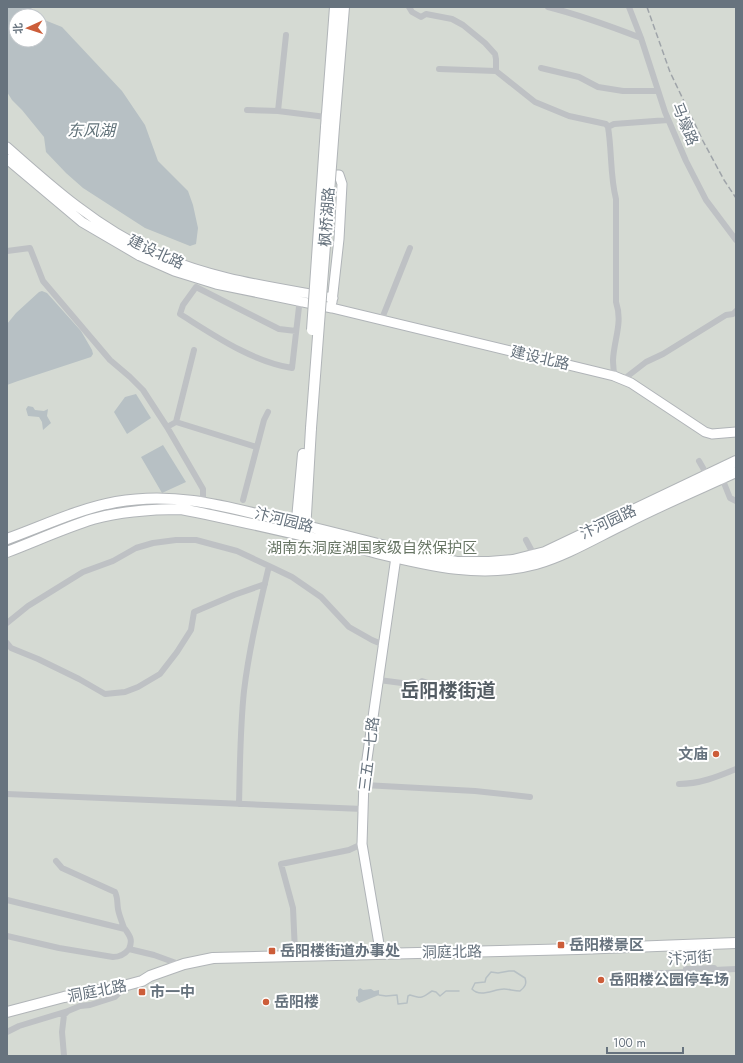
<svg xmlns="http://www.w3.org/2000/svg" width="743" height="1063" font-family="Jost,'Noto Sans SC',sans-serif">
  <rect width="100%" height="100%" fill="#f4f4f1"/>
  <!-- green -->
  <path fill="#d5dad3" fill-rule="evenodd" d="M7 7H736V1056H7ZM16 16H40V40H16Z"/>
  <!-- water -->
  <path fill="#b7c0c4" d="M7 7H30L39 16H16V40H40V17L42 19 62 27 122 91 145 125 158 161 188 191 193 205 198 228 196 244 190 246 145 228 83 188 66 173 46 152 44 137 22 110 12 100 7 92Z
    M42 291 47 293 81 331 92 350 93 354 91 357 18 381 7 385V324L16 313 39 292Z
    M136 394 151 418 127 434 114 412 125 397Z
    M28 406 33 407 35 410 44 411 48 409 47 416 51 423 43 430 42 422 39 417 28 416 26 409Z
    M163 445 186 482 162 493 141 457Z
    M360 988 363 990 371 989 374 991 379 990V995L359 1003 356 1000V997L358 996V990Z"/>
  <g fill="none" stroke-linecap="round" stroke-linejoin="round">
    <!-- stream -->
    <path stroke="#b7c0c4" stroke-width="1.5" d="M509 971H514L525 978C527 984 525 987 520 991 514 991 509 989 504 989 494 989 480 998 472 989L475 983 485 982 486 978 491 972 498 973Z
      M379 995 386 996 397 995 398 1004 407 1003 408 996 410 995C423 999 421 998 432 991L436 992 440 996 446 991H459"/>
    <!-- secondary casing -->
    <g stroke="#b0b4b8" stroke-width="11">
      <path id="secondary" d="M7 147C52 187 98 228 154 253 209 279 273 287 333 298
        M7 159 82 222 140 256 174 271 216 284 332 308 614 376 631 383 705 432 712 434 736 432
        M330 175H339L342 184 339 239 332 302
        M380 950 362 844 364 780 396 557"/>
    </g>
    <!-- primary casing -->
    <g stroke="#b1b5b8" stroke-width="12">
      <path id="primary" d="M326 127 335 7
        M334 127 344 7
        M296 530 303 454
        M305 532 311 428
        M7 539C43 526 78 509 116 502 176 491 228 507 285 521 333 532 381 545 429 557L457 562H489L513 560 545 552 736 461
        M7 552C36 541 64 528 93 519 122 511 152 509 181 509 238 520 295 534 352 547 413 561 474 581 536 564 567 555 595 538 624 524 661 505 699 489 736 472
        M7 1012 64 997 127 985 142 981 150 976 184 964 213 958 578 949 736 943"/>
    </g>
    <!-- street -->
    <path stroke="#bec1c4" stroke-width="6" d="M409 7 412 12 421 17 426 14 452 19 463 25 485 43 495 54 496 59V71L535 102 569 116 606 124 608 127
      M548 7C580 15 610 26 641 38
      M629 7 641 38 665 112 686 161 706 200 736 240
      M541 68 579 77 598 87 623 91H658
      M439 69 496 71
      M247 110 278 111 326 117
      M278 111 286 35
      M7 251 30 248 43 281 110 360 130 377 143 390 167 427 203 489V501
      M381 321 410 248
      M296 331 279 329 196 287 183 305 180 314C215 336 251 361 292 368L300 298
      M614 376C614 371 613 365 613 360 614 339 623 323 616 302V199C610 176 612 151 608 127L614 124 668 120
      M624 379 646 362 663 354 726 315 733 314 736 311
      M176 422 194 350
      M167 427 176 422 256 447
      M699 461 707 475
      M722 478 730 498 736 501
      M243 500 264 420 268 412
      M526 540 534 555
      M7 623 28 606 83 572 113 561 136 548 153 543 176 540H196L237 551 269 566
      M7 643 11 648 38 659 79 679 105 694 125 692 138 687 160 674 177 652 191 630 194 612 234 595 265 584
      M379 680 417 685 422 681 431 684 433 691 427 695 422 697 418 692 417 685
      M679 784C699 784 717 777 736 769
      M364 785 475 791 530 797
      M7 794 363 809
      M239 804C240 766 240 729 244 691 249 649 259 608 269 566L292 577 321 597 349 627 372 640 384 645
      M56 861 62 868 115 892C118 898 117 903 118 909 119 915 122 922 124 928
      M7 900 125 929C130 936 133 940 129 949
      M7 936 59 948 113 957C121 957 125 954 129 949L154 955 176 963
      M295 952 293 908 281 864 349 850 362 844
      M645 974 686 972V969L714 968V970L736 969
      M7 1032 19 1026 68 1011
      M64 1056 62 1032 64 1015 68 1011 80 1006 90 1005 115 997 126 986"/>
    <!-- secondary -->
    <use href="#secondary" stroke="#fff" stroke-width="9"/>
    <!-- primary -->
    <use href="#primary" stroke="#fff" stroke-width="10"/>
    <!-- rail -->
    <path stroke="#9fa4a9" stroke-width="1.5" stroke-dasharray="6 3" stroke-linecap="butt" d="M647 7 670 72 703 141 724 180 736 198"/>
    <!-- primary-bridge casing -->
    <g stroke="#b1b5b8" stroke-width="12" stroke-linecap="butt">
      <path id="primary-bridge" d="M312 330 326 127
        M311 428 334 127"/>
    </g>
    <!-- primary-bridge -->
    <use href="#primary-bridge" stroke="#fff" stroke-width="10"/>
  </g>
  <!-- markers -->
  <g fill="#cc5d39" stroke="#fff" stroke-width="1.5">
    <circle cx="716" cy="754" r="4"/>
    <rect x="557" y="941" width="8" height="8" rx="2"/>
    <rect x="268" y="947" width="8" height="8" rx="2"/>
    <circle cx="601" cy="980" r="4"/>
    <rect x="138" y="988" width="8" height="8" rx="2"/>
    <circle cx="266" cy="1002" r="4"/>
  </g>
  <g text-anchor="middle" stroke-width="4" stroke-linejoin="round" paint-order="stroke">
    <!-- street labels -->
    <g font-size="15" fill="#67737e" stroke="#fff">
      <text transform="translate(685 124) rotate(68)" y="5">马壕路</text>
      <text transform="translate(327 217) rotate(-86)" y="5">枫桥湖路</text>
      <text transform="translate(156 252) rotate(25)" y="5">建设北路</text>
      <text transform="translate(540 358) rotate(13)" y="5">建设北路</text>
      <text transform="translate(284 520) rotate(14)" y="5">汴河园路</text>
      <text transform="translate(608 522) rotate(-25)" y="5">汴河园路</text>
      <text transform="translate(369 754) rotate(-83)" y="5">三五一七路</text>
      <text transform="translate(452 952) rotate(-1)" y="5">洞庭北路</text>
      <text transform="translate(690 958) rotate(-4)" y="5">汴河街</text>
      <text transform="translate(97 991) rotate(-11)" y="5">洞庭北路</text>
    </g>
    <!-- park labels -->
    <g font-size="15" fill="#687665" stroke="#fff">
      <text x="372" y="553">湖南东洞庭湖国家级自然保护区</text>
    </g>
    <!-- poi labels -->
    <g font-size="15" font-weight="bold" fill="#67737e" stroke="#fff" text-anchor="start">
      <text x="708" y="759" text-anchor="end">文庙</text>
      <text x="569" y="950">岳阳楼景区</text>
      <text x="280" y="956">岳阳楼街道办事处</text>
      <text x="609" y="985">岳阳楼公园停车场</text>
      <text x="150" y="997">市一中</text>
      <text x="274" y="1007">岳阳楼</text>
    </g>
    <!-- water labels -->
    <g font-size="16" font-style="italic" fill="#63747b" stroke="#fff">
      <text x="91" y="136">东风湖</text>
    </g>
    <!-- district labels -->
    <g font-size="19" font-weight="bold" fill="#545d64" stroke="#fff">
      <text x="448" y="697">岳阳楼街道</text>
    </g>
  </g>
  <!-- border -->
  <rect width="743" height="1063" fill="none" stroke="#67737e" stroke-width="16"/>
  <!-- north arrow -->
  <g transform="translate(28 28) rotate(267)"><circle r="19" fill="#ffffff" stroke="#c2c7cb"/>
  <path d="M0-3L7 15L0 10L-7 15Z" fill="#cc5d39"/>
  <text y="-6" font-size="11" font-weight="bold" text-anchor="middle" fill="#67737e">北</text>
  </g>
  <!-- scale -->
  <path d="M607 1047v6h76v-6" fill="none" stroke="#67737e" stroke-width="2"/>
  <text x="613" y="1047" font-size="12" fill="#67737e" stroke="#ffffff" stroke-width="3" paint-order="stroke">100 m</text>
</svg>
